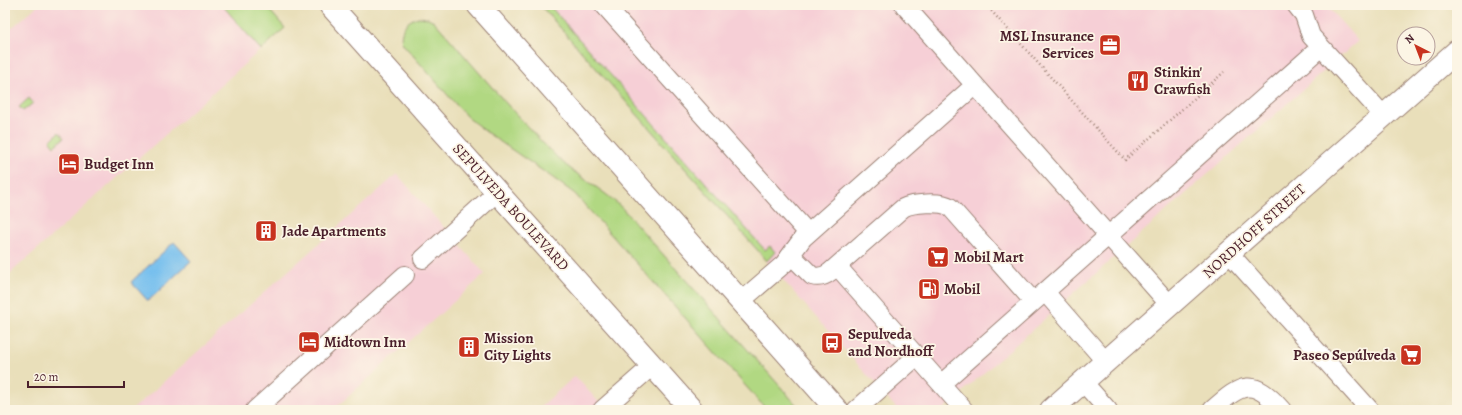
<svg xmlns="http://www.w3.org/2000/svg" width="1462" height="415" font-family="Alegreya,serif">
  <rect width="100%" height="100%" fill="#fcf5e5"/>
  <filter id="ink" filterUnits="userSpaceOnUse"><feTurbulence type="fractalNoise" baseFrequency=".025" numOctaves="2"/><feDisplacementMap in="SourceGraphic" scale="8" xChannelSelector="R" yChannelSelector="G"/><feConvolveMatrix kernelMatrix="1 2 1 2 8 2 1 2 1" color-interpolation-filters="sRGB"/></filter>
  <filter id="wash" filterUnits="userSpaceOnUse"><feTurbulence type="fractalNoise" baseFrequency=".012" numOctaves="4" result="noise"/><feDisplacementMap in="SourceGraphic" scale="16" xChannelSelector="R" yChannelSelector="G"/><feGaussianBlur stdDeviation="0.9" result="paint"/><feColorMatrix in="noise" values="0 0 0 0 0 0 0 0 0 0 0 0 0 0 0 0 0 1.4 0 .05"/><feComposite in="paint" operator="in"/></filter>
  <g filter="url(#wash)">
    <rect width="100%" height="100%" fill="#e9dfba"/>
    <!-- built -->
    <path fill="#f6cfd6" d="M38 5H265L285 28 5 278V34Z
      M540 5H1326L1358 41 942 410H898Z
      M397 174 485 274 333 410H132Z
      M575 376 606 410H537Z"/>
    <!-- green -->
    <path fill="#b1d882" stroke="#7e7c56" d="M222 5H265L285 28 261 50Z
      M540 5H549L765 250 770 246 775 252 767 261Z
      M418 17 428 18 434 21C475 67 515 116 559 159 578 177 603 189 622 208L801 410H767L575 194 553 178 489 134 467 117 402 43C399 30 406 21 418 17Z
      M29 98 33 103 23 111 19 107Z
      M59 132 64 138 54 146 50 141Z"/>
    <!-- water -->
    <path fill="#76bfee" stroke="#606f8c" d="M174 242 191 261 148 301 131 282Z"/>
  </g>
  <g filter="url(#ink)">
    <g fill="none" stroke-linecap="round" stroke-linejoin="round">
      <!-- lane casing -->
      <g stroke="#9a7f72" stroke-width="20">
        <path id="lane" d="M604 5 808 233
          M904 5 1170 305
          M1296 5 1304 15 1311 36 1384 116
          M1229 253 1370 410
          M791 255 812 276C819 278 825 276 830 272L903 208C912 203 941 201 950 207L1033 301
          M423 259 497 192
          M837 266 964 410
          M1045 292 1106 362
          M741 301 784 264 803 238 975 85
          M1083 382 1108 410
          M941 384 1321 47
          M255 410 405 275
          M602 410 652 366
          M856 410 917 356
          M1212 410C1242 383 1253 377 1282 410"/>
      </g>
      <!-- primary casing -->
      <g stroke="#9a7f72" stroke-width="24">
        <path id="primary" d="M330 5 692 410
          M478 5 837 410
          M1051 410 1457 51"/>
      </g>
      <!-- path -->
      <path stroke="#9a7f72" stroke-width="2.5" stroke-dasharray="1 3" stroke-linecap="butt" d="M986 5 1125 160 1224 72"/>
      <!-- lane -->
      <use href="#lane" stroke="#fff" stroke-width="18"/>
      <!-- primary -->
      <use href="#primary" stroke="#fff" stroke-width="22"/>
    </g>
  </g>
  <!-- icons -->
  <defs>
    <g id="office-square" transform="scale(1.15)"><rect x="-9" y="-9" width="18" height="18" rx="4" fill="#c8321e" stroke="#fcf5e5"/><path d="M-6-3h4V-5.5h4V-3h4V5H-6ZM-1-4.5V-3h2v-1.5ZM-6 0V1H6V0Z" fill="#fff"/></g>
    <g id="restaurant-square" transform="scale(1.15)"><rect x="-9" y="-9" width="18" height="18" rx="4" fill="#c8321e" stroke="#fcf5e5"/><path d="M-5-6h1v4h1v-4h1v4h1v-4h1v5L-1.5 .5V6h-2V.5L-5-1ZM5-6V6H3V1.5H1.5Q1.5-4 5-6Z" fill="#fff"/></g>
    <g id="hotel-square" transform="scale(1.15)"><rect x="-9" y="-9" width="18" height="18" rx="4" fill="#c8321e" stroke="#fcf5e5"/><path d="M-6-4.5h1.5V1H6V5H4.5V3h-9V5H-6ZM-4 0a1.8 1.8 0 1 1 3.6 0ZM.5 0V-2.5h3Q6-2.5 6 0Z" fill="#fff"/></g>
    <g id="building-square" transform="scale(1.15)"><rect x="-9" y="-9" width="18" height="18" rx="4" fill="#c8321e" stroke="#fcf5e5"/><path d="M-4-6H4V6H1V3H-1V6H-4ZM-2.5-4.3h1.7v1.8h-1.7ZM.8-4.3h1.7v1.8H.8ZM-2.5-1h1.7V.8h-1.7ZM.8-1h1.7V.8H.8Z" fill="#fff"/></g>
    <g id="supermarket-square" transform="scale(1.15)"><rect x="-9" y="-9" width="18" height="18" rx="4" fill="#c8321e" stroke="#fcf5e5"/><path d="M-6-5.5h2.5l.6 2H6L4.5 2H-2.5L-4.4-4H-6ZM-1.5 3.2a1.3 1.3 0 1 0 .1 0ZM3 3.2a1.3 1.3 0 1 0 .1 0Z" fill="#fff"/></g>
    <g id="fuel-square" transform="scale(1.15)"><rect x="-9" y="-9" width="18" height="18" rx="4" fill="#c8321e" stroke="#fcf5e5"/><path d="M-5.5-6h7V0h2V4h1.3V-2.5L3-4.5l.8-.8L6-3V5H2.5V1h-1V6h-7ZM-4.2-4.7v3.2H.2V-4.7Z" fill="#fff"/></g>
    <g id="bus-square" transform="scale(1.15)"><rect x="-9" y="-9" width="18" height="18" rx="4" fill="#c8321e" stroke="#fcf5e5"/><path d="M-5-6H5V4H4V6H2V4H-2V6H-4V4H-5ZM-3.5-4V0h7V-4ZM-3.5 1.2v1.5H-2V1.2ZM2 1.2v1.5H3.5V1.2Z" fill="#fff"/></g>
  </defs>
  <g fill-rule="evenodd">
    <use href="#office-square" x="1110" y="45"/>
    <use href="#restaurant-square" x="1138" y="81"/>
    <use href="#hotel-square" x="69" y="164"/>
    <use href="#building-square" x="266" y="231"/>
    <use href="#supermarket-square" x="938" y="257"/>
    <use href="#fuel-square" x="929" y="289"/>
    <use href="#hotel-square" x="309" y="342"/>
    <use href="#bus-square" x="832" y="343"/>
    <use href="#building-square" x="469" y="347"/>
    <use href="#supermarket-square" x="1411" y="355"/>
  </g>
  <g text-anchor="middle" stroke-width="3.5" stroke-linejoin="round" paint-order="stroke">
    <!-- poi labels -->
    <g font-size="15" font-weight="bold" fill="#4a1f2b" stroke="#fcf5e5" text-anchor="start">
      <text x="1094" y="41" text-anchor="end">MSL Insurance<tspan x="1094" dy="17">Services</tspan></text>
      <text x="1154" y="77">Stinkin'<tspan x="1154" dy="17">Crawfish</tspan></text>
      <text x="84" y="169">Budget Inn</text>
      <text x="282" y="236">Jade Apartments</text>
      <text x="954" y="262">Mobil Mart</text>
      <text x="944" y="294">Mobil</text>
      <text x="848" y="339">Sepulveda<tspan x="848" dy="17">and Nordhoff</tspan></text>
      <text x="484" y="343">Mission<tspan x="484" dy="17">City Lights</tspan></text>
      <text x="324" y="347">Midtown Inn</text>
      <text x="1396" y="360" text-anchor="end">Paseo Sepúlveda</text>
    </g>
    <!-- street labels -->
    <g font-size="15" fill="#4a1f2b" stroke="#fcf5e5">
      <text transform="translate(511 207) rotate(48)" y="5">SEPULVEDA BOULEVARD</text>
      <text transform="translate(1254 231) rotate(-42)" y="5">NORDHOFF STREET</text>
    </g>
  </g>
  <!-- margin -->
  <rect width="1462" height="415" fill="none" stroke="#fcf5e5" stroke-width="20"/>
  <!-- north arrow -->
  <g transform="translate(1416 46) rotate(318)"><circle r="19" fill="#fcf5e5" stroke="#b59f9b"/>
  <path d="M0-3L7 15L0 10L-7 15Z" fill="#c8321e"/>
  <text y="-6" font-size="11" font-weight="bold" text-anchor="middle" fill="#4a1f2b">N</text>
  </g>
  <!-- scale -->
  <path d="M28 381v6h96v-6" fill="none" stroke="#4a1f2b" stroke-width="2"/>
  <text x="34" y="381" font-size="12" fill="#4a1f2b" stroke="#fcf5e5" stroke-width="3" paint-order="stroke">20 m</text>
</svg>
